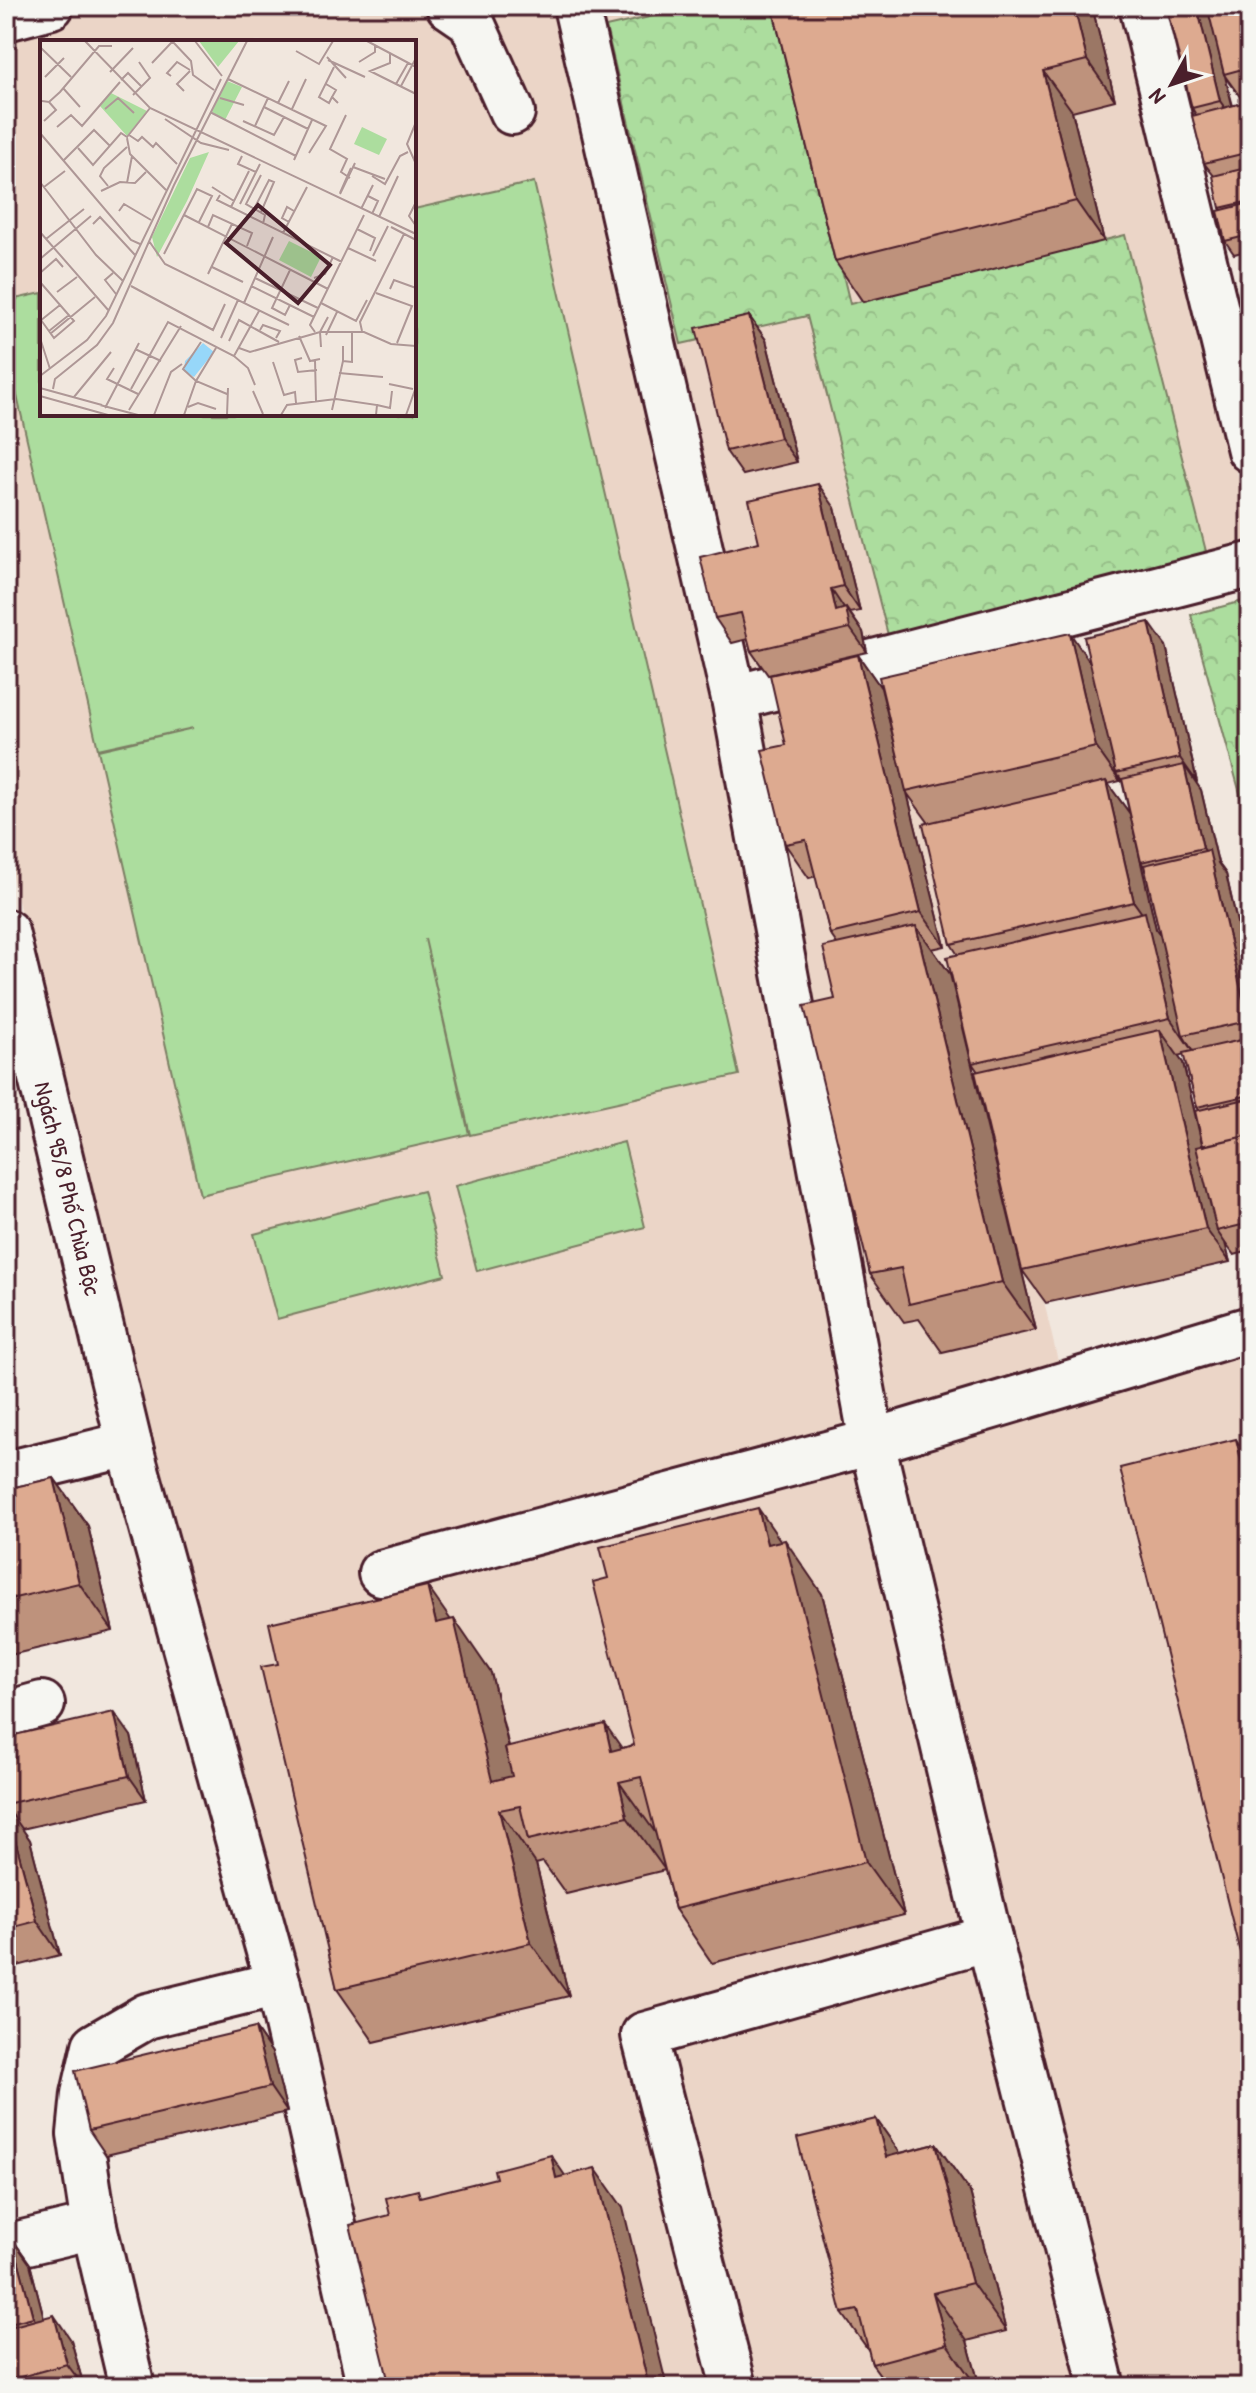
<svg xmlns="http://www.w3.org/2000/svg" width="1256" height="2393" font-family="'Patrick Hand',sans-serif">
  <defs>
    <pattern id="park-crowns" width="20" height="18" patternUnits="userSpaceOnUse" patternTransform="scale(2)"><rect width="20" height="18" fill="#acdd9e"/><path d="M2 6a3 3 0 1 1 6 0M12 15a3 3 0 1 1 6 0" fill="none" stroke="#96bd88"/></pattern>
  </defs>
  <rect width="100%" height="100%" fill="#f1e7de"/>
  <filter id="ink" filterUnits="userSpaceOnUse"><feTurbulence type="fractalNoise" baseFrequency=".0125" numOctaves="2"/><feDisplacementMap in="SourceGraphic" scale="16" xChannelSelector="R" yChannelSelector="G"/><feConvolveMatrix kernelMatrix="1 2 1 2 8 2 1 2 1" color-interpolation-filters="sRGB"/></filter>
  <g filter="url(#ink)">
    <!-- built -->
    <path fill="#ebd5c7" fill-rule="evenodd" d="M6 6H1120L1250 524V551L890 643 1067 1400 1250 1355V2387H377L6 851ZM42 42H414V414H42Z"/>
    <!-- grass -->
    <path fill="#acdd9e" stroke="#7b7e64" stroke-width="2" d="M534 182 739 1075 470 1135 425 939 469 1134 200 1195 98 750 193 728 98 749 6 348V301L42 293V414H414V209Z
      M624 1142 645 1227 477 1271 455 1186Z
      M423 1191 445 1275 277 1319 254 1234Z"/>
    <!-- park -->
    <path fill="url(#park-crowns)" stroke="#7b7e64" stroke-width="2" d="M697 6H779L850 304 1125 235 1209 563 890 643 807 316 681 344 606 27Z
      M1250 599V830L1191 615Z"/>
    <g fill="none" stroke-linecap="round" stroke-linejoin="round">
      <!-- minor casing -->
      <g stroke="#4a1f2b" stroke-width="50">
        <g id="minor">
          <path d="M449 6 471 21 512 112"/>
          <path d="M576 6 734 698 872 1442 989 1938 1102 2387"/>
          <path d="M1142 6 1250 450"/>
          <path d="M6 18 51 6"/>
          <path d="M734 698 1250 565"/>
          <path id="s1" d="M6 932 129 1444 278 1984 370 2387"/>
          <path d="M6 1474 129 1444"/>
          <path d="M381 1573 872 1442 1250 1329"/>
          <path d="M6 1714 42 1704"/>
          <path d="M6 2247 94 2226"/>
          <path d="M132 2387 94 2226 80 2134 84 2094 95 2046 147 2016 278 1984"/>
          <path d="M734 2387 644 2035 989 1938"/>
        </g>
      </g>
      <!-- minor -->
      <use href="#minor" stroke="#f6f6f2" stroke-width="44"/>
    </g>
    <!-- wall -->
    <path fill="#be927c" stroke="#4a1f2b" stroke-width="2" fill-rule="evenodd" d="M772 6H1092L1115 100 1072 111 1104 241 863 302 835 261Z
      M1250 6V96L1241 98 1225 76 1233 106 1250 101V250L1234 254 1225 241 1221 210 1214 176 1204 163 1196 115 1192 108Z
      M749 316 766 340 797 462 743 475 726 451Z
      M835 508 860 611 850 613 863 632 867 652 768 675 751 651 748 639 732 643 715 618 759 542Z
      M1166 646 1197 782 1196 783 1201 790 1218 863 1226 874 1250 980V1251L1234 1255 1225 1243 1230 1262 1046 1303 1022 1270 978 1072 972 1063 958 955 951 944 928 822 907 793 945 946 932 949 950 974 1036 1330 942 1352 919 1319 904 1322 870 1274 835 999 837 944 830 934 816 876 809 878 785 844 786 745 858 655 881 688 1090 662ZM1119 776 1122 781 1141 862 1144 866 1160 934 1156 929 1130 814 1108 784 1120 781ZM1184 1054 1197 1107 1199 1110 1203 1146 1183 1063 1178 1056Z
      M54 1478 88 1526 113 1631 6 1656V1489Z
      M781 1541 822 1594 904 1915 712 1963 675 1909 665 1870 566 1894 543 1862 536 1864 569 1996 374 2042 337 1989 278 1664 451 1620 491 1673 509 1747 622 1748 634 1745 608 1578Z
      M131 1736 146 1800 22 1829 30 1840 60 1955 6 1969V1737Z
      M255 2028 272 2053 287 2112 106 2155 89 2130Z
      M876 2119 900 2153 936 2144 970 2192 1006 2331 967 2341 980 2387H889L872 2364 869 2351 842 2313Z
      M13 2240 30 2264 44 2318 71 2340 84 2387H6V2241Z"/>
    <!-- shaded-wall -->
    <path fill="#9b7765" stroke="#4a1f2b" stroke-width="2" d="M1074 6H1092L1115 100 1087 60Z
      M1197 6H1208L1224 74 1225 76 1237 125 1220 101Z
      M1043 71 1072 111 1104 241 1076 201Z
      M749 316 766 340 797 462 780 438Z
      M818 484 835 508 860 611 843 586Z
      M831 589 847 613 846 608 863 632 867 652 850 628 836 611Z
      M1149 622 1166 646 1197 782 1180 758Z
      M1070 633 1093 667 1116 773 1120 781 1096 747Z
      M858 655 881 688 945 946 921 912Z
      M1184 765 1201 790 1218 863 1226 874 1250 980V1023L1248 1021 1211 859 1203 848Z
      M1106 781 1130 814 1156 929 1168 946 1183 1035 1193 1052 1170 1018 1146 919 1134 902Z
      M916 926 950 974 1036 1330 1002 1282Z
      M1160 1030 1183 1063 1222 1229 1217 1231 1225 1243 1230 1262 1206 1229Z
      M1236 1439 1250 1460V1497Z
      M54 1478 88 1526 113 1631 79 1583Z
      M758 1508 787 1550 785 1540 822 1594 904 1915 866 1862 767 1544Z
      M427 1586 455 1626 454 1619 491 1673 524 1812 520 1806 492 1781 436 1623Z
      M114 1712 131 1736 146 1800 129 1776Z
      M605 1724 642 1777 611 1751Z
      M619 1782 657 1835 665 1870 627 1817Z
      M6 1806 30 1840 60 1955 37 1921Z
      M499 1810 536 1864 569 1996 531 1943Z
      M255 2028 272 2053 287 2112 270 2087Z
      M876 2119 910 2167 886 2157Z
      M936 2144 970 2192 1006 2331 972 2283Z
      M551 2155 579 2196 556 2178Z
      M595 2168 623 2208 667 2387H649Z
      M13 2240 30 2264 50 2341 33 2317Z
      M933 2293 967 2341 980 2387H977L947 2344Z
      M54 2315 71 2340 84 2387 67 2364Z"/>
    <!-- building -->
    <path fill="#ddaa90" stroke="#4a1f2b" stroke-width="2" d="M772 6H1074L1087 60 1043 71 1076 201 835 261Z
      M1166 6H1197L1220 101 1192 108Z
      M1207 6H1250V67L1224 74Z
      M1250 101V152L1204 163 1192 116Z
      M1250 167V201L1220 208 1213 176Z
      M1250 203V235L1225 241 1218 211Z
      M749 316 780 438 726 451 696 328Z
      M1250 336V362L1244 337Z
      M818 484 843 586 831 589 836 611 846 608 850 628 751 651 741 613 715 618 700 557 759 542 749 500Z
      M1149 622 1180 758 1116 773 1084 637Z
      M1070 633 1096 747 906 791 879 677Z
      M858 655 921 912 830 934 806 840 785 844 762 750 786 745 770 675Z
      M1184 765 1203 848 1141 862 1122 779Z
      M1106 781 1134 902 951 944 923 824Z
      M1209 850 1248 1021 1183 1035 1144 865Z
      M1145 912 1170 1018 972 1063 947 957Z
      M916 926 1002 1282 909 1304 901 1268 870 1274 804 1006 835 999 823 947Z
      M1160 1030 1206 1229 1022 1270 975 1072Z
      M1250 1038V1095L1197 1107 1183 1053Z
      M1250 1098V1135L1203 1146 1195 1111Z
      M1250 1135V1223L1217 1231 1196 1147Z
      M1236 1439 1250 1497V1993L1120 1468Z
      M54 1478 79 1583 6 1600V1489Z
      M758 1508 767 1544 785 1540 866 1862 675 1909 641 1777 619 1782 627 1817 528 1840 520 1806 499 1810 531 1943 337 1989 261 1667 278 1664 269 1623 427 1586 436 1623 454 1619 492 1781 512 1776 505 1748 605 1724 611 1751 634 1745 593 1582 608 1578 600 1547Z
      M114 1712 129 1776 6 1804V1737Z
      M6 1806 37 1921 6 1929Z
      M255 2028 270 2087 89 2130 75 2071Z
      M876 2119 886 2157 936 2144 972 2283 933 2293 947 2344 872 2364 858 2310 842 2313 797 2138Z
      M551 2155 556 2178 595 2168 649 2387H390L350 2225 390 2215 386 2198 418 2190 420 2197 496 2178 494 2170Z
      M13 2240 33 2317 6 2324V2241Z
      M54 2315 67 2364 6 2381V2328Z"/>
  </g>
  <g text-anchor="middle" stroke-width="8" stroke-linejoin="round" paint-order="stroke">
    <!-- street labels -->
    <g font-size="24" fill="#4a1f2b" stroke="#f6f6f2">
      <text dy="8" stroke="none"><textPath href="#s1" startOffset="264">Ngách 95/8 Phố Chùa Bộc</textPath></text>
    </g>
  </g>
  <!-- overview -->
  <g transform="translate(40 40)">
    <rect width="376" height="376" fill="#f1e7de"/>
    <path d="M71 53 107 71 87 96 60 66ZM249 201 281 217 271 237 239 220Z" fill="#acdd9e"/>
    <path d="M159 1H199L178 27ZM187 41 202 47 185 80 172 72ZM322 87 347 99 339 115 314 104ZM169 112 147 161 117 217 112 197 150 118Z" fill="#acdd9e"/>
    <path d="M163 303 174 312 154 337 144 331 145 321Z" fill="#97d7f9"/>
    <path fill="none" stroke="#ae9796" stroke-width="2" d="M45 1 110 68 376 194M132 1 151 21 153 35 174 50M155 1 182 36M327 1 376 27M0 7 31 37M256 11 279 24 293 1M350 13V23L330 31 376 54M287 17 306 38M288 20 325 37M319 22 335 12V5M112 23 132 2M70 32 93 8M131 36 127 33 137 22 150 30M5 37 24 18M188 39 286 86 269 113M81 40 88 33 101 46M286 44 296 50 292 57 298 63M356 44 368 23M361 46 376 18M23 48 40 67M144 51 137 44 150 31M93 55 110 38 99 22M292 57 289 63 279 57 294 27M180 58 204 65M2 61 9 62 20 52 59 6H72M238 63 249 41M224 67 268 89M65 69 78 58 94 73M252 69 266 39M170 72 256 116M306 75 290 109 307 119 301 132 310 138M125 79 161 103 189 110M4 81 16 70 9 62M203 81 234 95 244 77M376 82 367 104 376 124M215 86 228 58M17 87 31 75 42 86 80 42M0 93 91 200 100 204M89 95 98 101 102 97 113 107 116 103 137 124M87 98 90 114 126 150M38 108 53 125 81 93 87 97 110 68M202 116 198 124 216 132M24 120 54 90 70 106M254 120 272 80M313 127 345 139M221 135 206 164 225 175 223 184M332 136 345 144 360 116 368 112M0 142 56 215 83 241M87 143 92 116M68 146 60 136 64 128 87 107M4 147 25 131M172 147 194 161M61 151 80 142 95 143 106 132M300 153 311 128M300 154 315 123M180 155 177 160 302 222M328 156 338 161 332 174M376 162 369 176 376 186M200 164 220 124M191 167 209 131M214 169 229 140 234 142 221 172M321 169 333 145M79 171 84 164 111 180M144 175 288 249M339 177 358 136M249 182 242 178 247 167 254 171M53 184 60 177 95 215M168 187 173 175 212 193 207 206M351 187 376 200M317 189 335 198 330 211M0 192 69 271M243 193 267 147M6 199 44 169M109 201 125 224 249 285M308 208 336 221M124 214 157 149 172 156 159 182M333 216 348 186M0 219 51 176M172 227 203 242M0 233 16 219 23 227M73 233 65 240 76 254M168 234 192 184M215 238 278 268M274 238 285 234 293 217M0 242 34 281 14 298 1 280M91 246 173 290 185 264M211 246 274 277M350 249 354 240 376 248M17 252 37 237M336 253 372 266 357 303M204 263 233 197M281 263 316 281 327 260M250 265 245 275 232 268 250 230M0 281 20 265M220 290 223 285 240 291 236 298M9 291 29 275M322 291 320 282 364 194M275 292 270 285 324 175M10 294 55 257M286 295 297 272M259 296 270 321 280 319M0 298 10 329M181 298 198 260M189 301 199 280 239 302M161 302 143 329 156 341 187 354M303 306V321L312 322V292M281 307 280 292 288 277M199 308 210 312 280 292H324L351 304 376 306M95 309 121 321M194 316 219 271M262 318 255 320 258 332 277 330M275 320 276 361M233 322 244 355 255 352 256 363M74 328 67 339 98 354M299 333 343 337M0 336 47 300 66 276 181 39M349 344 373 349M0 348 62 365M13 349 15 339 57 305 73 283 134 145 207 1M91 349 128 282 194 316 208 328 215 345M213 351 223 374M0 356 68 375M34 357 71 312M60 365 98 375M337 365 350 368 352 351M148 367 158 363 176 369M65 368 99 303M89 370 141 286M292 370 303 321M114 375 131 332 142 324M144 375 156 341 176 308M187 375 188 348M241 375 247 365 296 359 337 365 336 375M366 375 376 347"/>
    <path fill="#4a1f2b" fill-opacity="0.15" stroke="#4a1f2b" stroke-width="4" d="M218 165 290 225 258 263 186 203Z"/>
    <rect width="376" height="376" fill="none" stroke="#4a1f2b" stroke-width="4"/>
  </g>
  <!-- margin -->
  <rect width="1256" height="2393" fill="none" stroke="#f6f6f2" stroke-width="32"/>
  <rect x="16" y="16" width="1224" height="2361" fill="none" stroke="#4a1f2b" stroke-width="3" filter="url(#ink)"/>
  <!-- north arrow -->
  <g transform="translate(1172 84) rotate(230)" stroke="#f6f6f2" stroke-width="6" paint-order="stroke">
  <path d="M0-6L14 30L0 20L-14 30Z" fill="#4a1f2b"/>
  <text y="-12" font-size="22" font-weight="bold" text-anchor="middle" fill="#4a1f2b">N</text>
  </g>
</svg>
